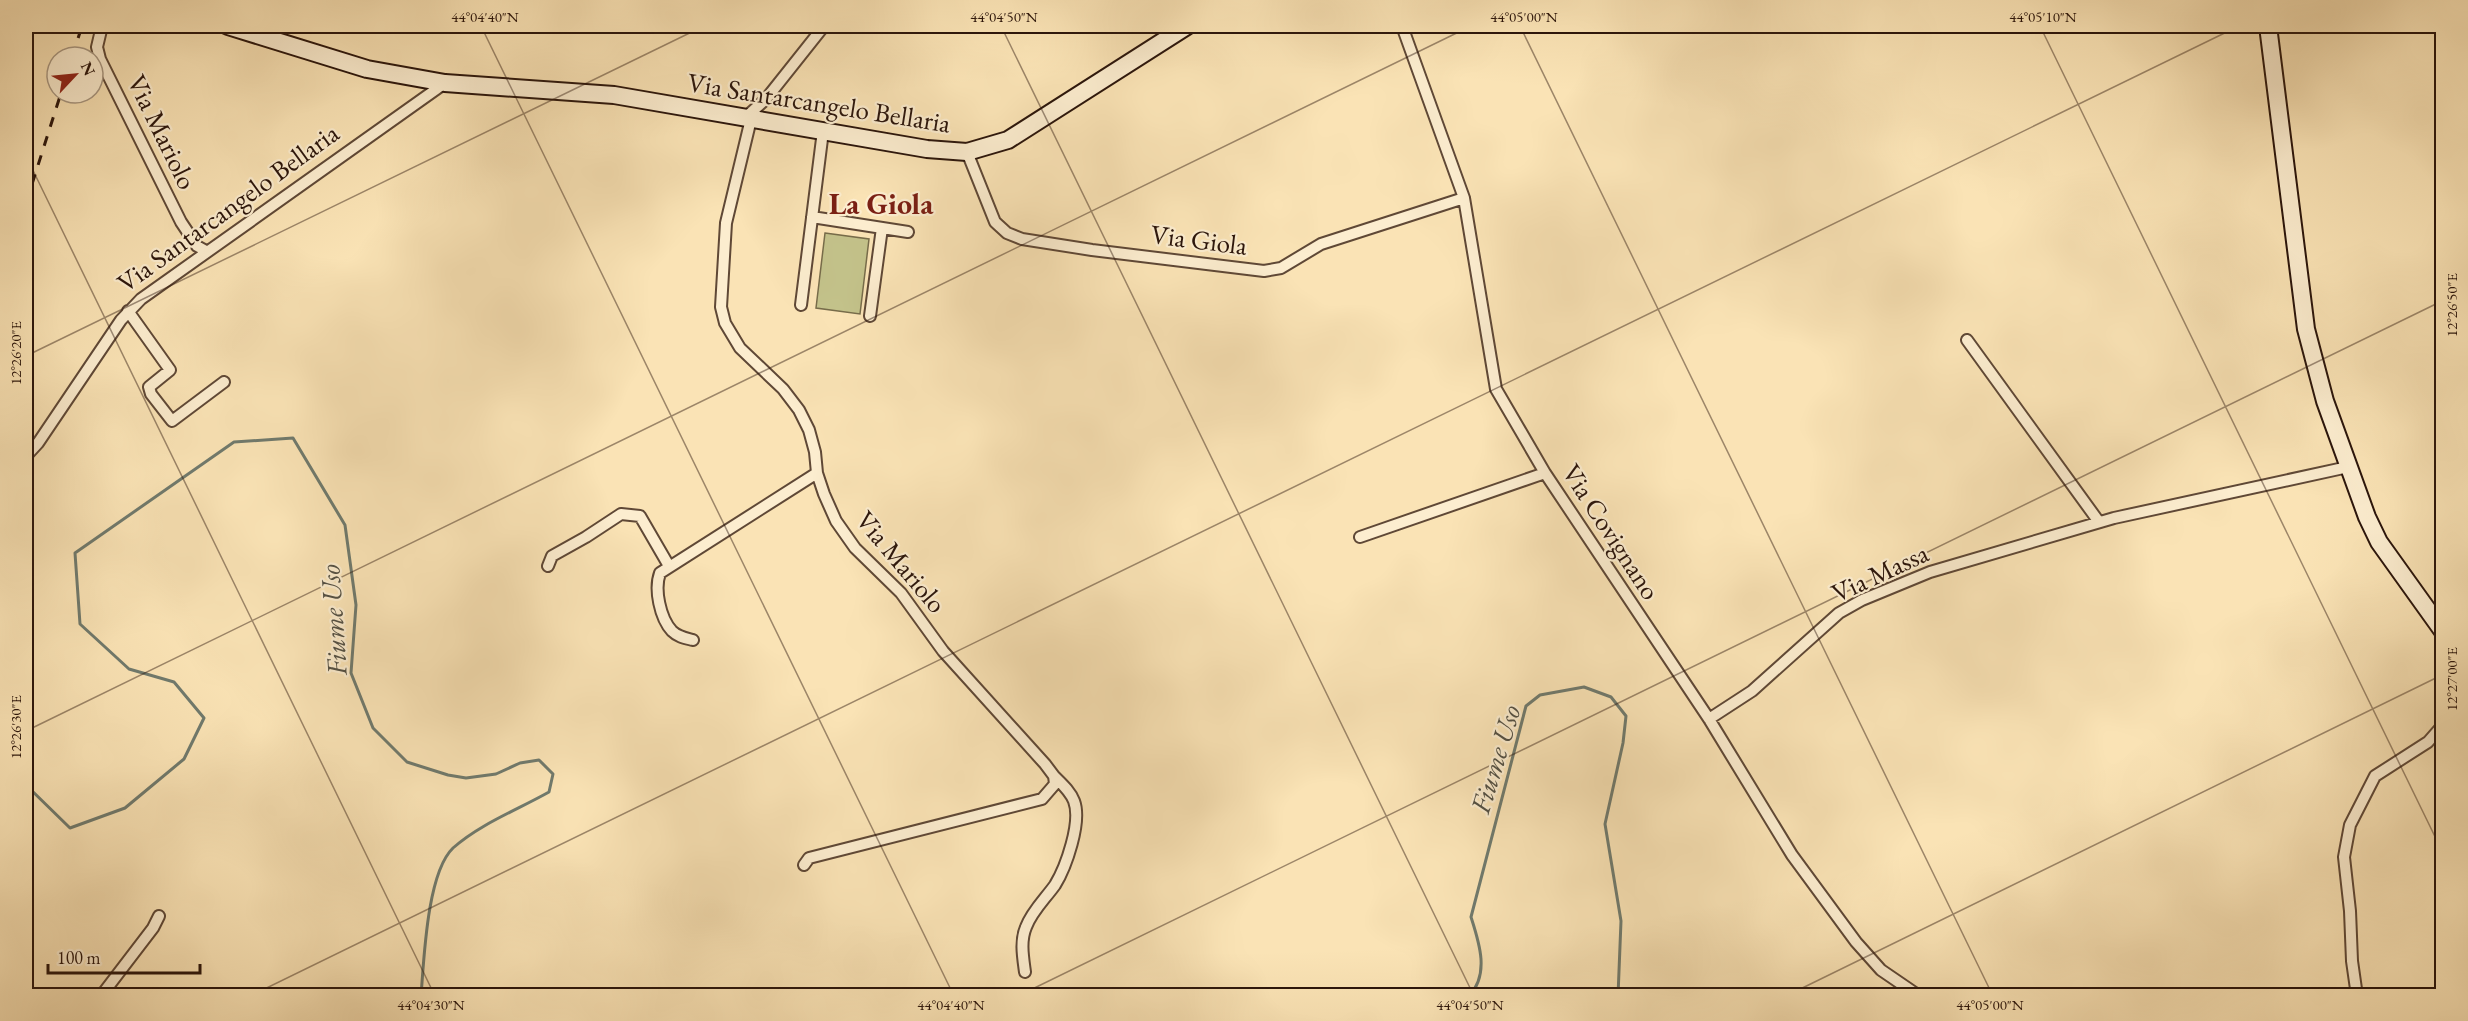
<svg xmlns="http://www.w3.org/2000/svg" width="2468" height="1021" font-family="'EB Garamond',serif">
  <rect width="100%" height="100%" fill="#fae3b5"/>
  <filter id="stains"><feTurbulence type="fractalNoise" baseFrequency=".00333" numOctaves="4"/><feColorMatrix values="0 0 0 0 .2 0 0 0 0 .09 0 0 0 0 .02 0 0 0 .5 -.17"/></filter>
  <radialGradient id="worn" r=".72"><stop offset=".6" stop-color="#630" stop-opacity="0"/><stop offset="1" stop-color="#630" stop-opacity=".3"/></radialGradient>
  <!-- green -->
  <path fill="#c3c28a" stroke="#776c4a" stroke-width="1.5" d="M825 233 869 239 860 314 816 308Z"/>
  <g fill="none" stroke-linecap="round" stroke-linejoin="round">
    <!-- stream -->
    <path stroke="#707a6d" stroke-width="3" d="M26 785 70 828 125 808 184 759 204 718 174 682 129 669 80 624 75 553 234 442 293 438 345 525 356 605 351 673 373 728 407 762 448 775 466 778 496 774 520 763 539 760 553 774 549 792C517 810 480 824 453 848 427 873 424 959 421 996
      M1469 996C1490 974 1479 942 1471 917L1526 706 1540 695 1584 687 1611 697 1626 716 1623 743 1605 824 1621 921 1618 996"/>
    <!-- street casing -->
    <g stroke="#5f4836" stroke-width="14">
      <path id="street" d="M102 26 97 47 100 59 181 222 197 246 206 251
        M1402 26 1464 198 1496 389 1545 473 1709 719 1792 855 1856 942 1881 970 1919 996
        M745 118 766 99 824 26
        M751 119 726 223 721 307 725 323 740 348 783 389 799 410 809 430 815 452 817 473 824 494 836 521 855 548 901 593 943 651 1045 764 1054 776 1055 784 1042 799 809 858 804 865
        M967 152 995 222 1007 233 1022 239 1092 250 1264 271 1281 268 1321 244 1464 198
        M812 217 908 232
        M801 305 823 131
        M128 311 170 370 149 387 151 394 172 421 224 382
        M870 316 882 228
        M1967 340 2099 522
        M26 456 38 443 121 320 141 299 445 83
        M1360 537 1545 473
        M548 566 552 556 586 537 621 514 640 516 669 566
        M693 640C685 638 678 637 672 631 660 618 654 589 660 573L817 473
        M1709 719 1752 691 1839 613 1862 600 1930 572 2114 518 2348 467
        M1025 972C1023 957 1020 941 1026 927 1032 911 1045 899 1055 885 1066 867 1082 822 1074 801 1070 791 1062 784 1054 776
        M101 996 153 928 159 916
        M2357 996 2352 961 2350 911 2344 857 2350 825 2375 776 2428 742 2442 726"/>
    </g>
    <!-- secondary casing -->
    <g stroke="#2b150b" stroke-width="20">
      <path id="secondary" d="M228 26 367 69 445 83 614 95 927 149 967 152 1008 140 1187 26
        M2268 26 2306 329 2325 401 2367 517 2379 542 2442 630"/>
    </g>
    <!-- street -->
    <use href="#street" stroke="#fcedcf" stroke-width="10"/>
    <!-- secondary -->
    <use href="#secondary" stroke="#fcedcf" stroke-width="16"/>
    <!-- rail -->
    <path stroke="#2b150b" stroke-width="3" stroke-dasharray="10 10" stroke-linecap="butt" d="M72 57 82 26
      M26 203 61 93"/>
  </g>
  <!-- ticks -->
  <path fill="none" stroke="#2b150b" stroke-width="1.5" stroke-opacity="0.45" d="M481 26 954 996M1001 26 1474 996M1520 26 1993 996M2040 26 2442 851M26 156 435 996M26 356 704 26M26 731 1471 26M250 996 2239 26M1018 996 2442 301M1786 996 2442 675"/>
  <g text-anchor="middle" stroke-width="4.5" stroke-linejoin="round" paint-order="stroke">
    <!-- street labels -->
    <g font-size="27" fill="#2b150b" stroke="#fcedcf">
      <text transform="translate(819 103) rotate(9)" y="9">Via Santarcangelo Bellaria</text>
      <text transform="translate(162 132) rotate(64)" y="9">Via Mariolo</text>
      <text transform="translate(228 208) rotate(-36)" y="9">Via Santarcangelo Bellaria</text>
      <text transform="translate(1199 240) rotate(7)" y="9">Via Giola</text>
      <text transform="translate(1611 532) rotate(57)" y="9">Via Covignano</text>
      <text transform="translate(901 562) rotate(50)" y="9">Via Mariolo</text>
      <text transform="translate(1880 573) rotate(-25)" y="9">Via Massa</text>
    </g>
    <!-- water labels -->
    <g font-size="28" font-style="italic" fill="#535044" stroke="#fcedcf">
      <text transform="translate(333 620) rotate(-94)" y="10">Fiume Uso</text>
      <text transform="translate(1495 759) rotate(-73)" y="10">Fiume Uso</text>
    </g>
    <!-- quarter labels -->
    <g font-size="30" font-weight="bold" fill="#7a1f14" stroke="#fcedcf">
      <text x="881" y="214">La Giola</text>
    </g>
  </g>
  <!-- margin -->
  <rect width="2468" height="1021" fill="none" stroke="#fae3b5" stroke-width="66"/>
  <!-- north arrow -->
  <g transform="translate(75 75) rotate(64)"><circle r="28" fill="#fcedcf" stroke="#a89781" stroke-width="1.5"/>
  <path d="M0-4.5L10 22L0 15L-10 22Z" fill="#8f2418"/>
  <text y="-9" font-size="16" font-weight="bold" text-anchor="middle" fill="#2b150b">N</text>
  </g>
  <!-- scale -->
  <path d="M48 964v9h152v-9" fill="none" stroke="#2b150b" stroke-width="3"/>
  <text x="57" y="964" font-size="18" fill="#2b150b" stroke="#fcedcf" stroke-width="4.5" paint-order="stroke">100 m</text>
  <rect x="33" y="33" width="2402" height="955" fill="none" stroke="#2b150b" stroke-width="2"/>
  <g font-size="15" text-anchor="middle" fill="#2b150b">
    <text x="485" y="22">44°04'40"N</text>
    <text x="1004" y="22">44°04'50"N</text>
    <text x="1524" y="22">44°05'00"N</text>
    <text x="2043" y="22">44°05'10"N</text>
    <text transform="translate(2452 305) rotate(-90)" y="5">12°26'50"E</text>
    <text transform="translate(16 353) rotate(-90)" y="5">12°26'20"E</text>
    <text transform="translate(2452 679) rotate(-90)" y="5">12°27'00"E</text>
    <text transform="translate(16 727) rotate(-90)" y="5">12°26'30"E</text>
    <text x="431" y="1010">44°04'30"N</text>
    <text x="951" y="1010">44°04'40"N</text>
    <text x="1470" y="1010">44°04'50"N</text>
    <text x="1990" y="1010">44°05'00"N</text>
  </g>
  <rect width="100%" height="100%" filter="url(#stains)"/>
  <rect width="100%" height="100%" fill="url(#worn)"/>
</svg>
